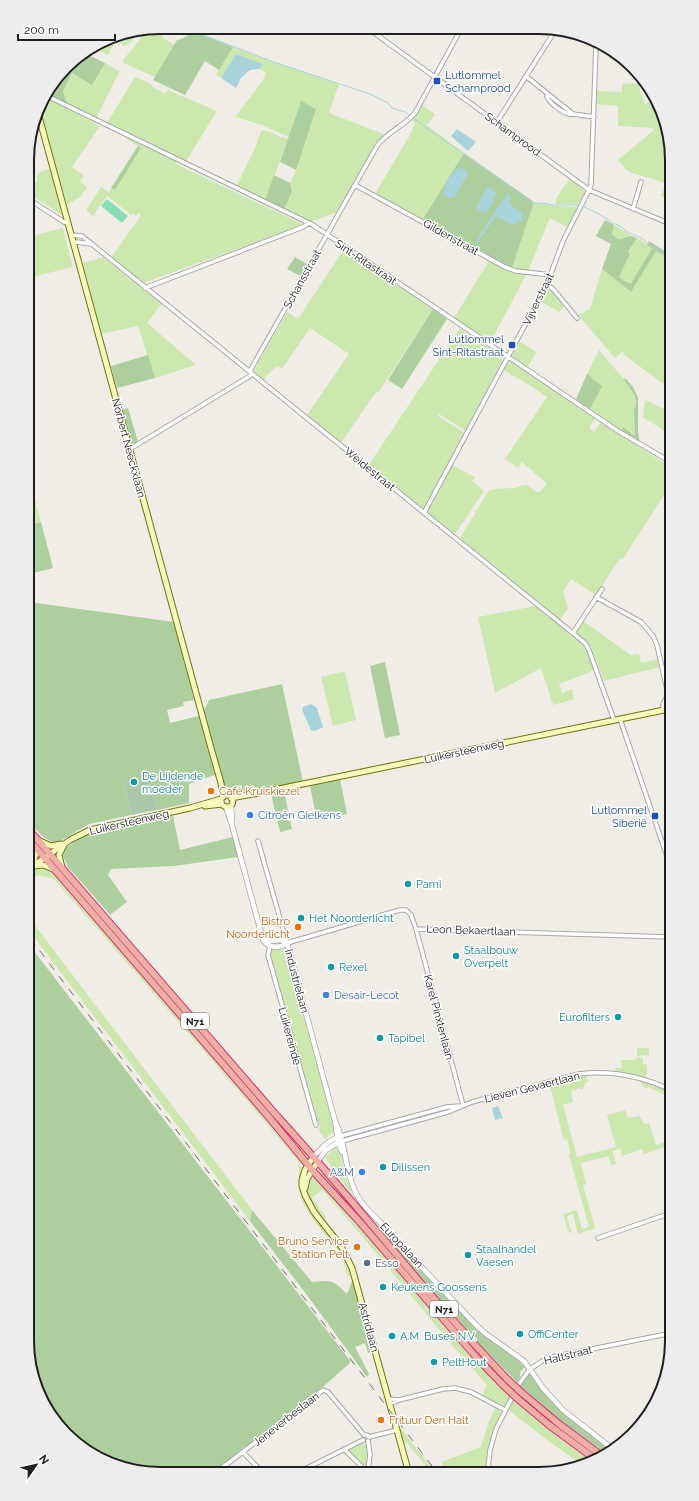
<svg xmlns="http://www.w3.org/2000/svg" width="699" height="1501" font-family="Raleway,sans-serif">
  <rect width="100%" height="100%" fill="#f0ede7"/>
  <!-- grass -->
  <path fill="#cde8af" d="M160 27H164L162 37 174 45 155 77 124 63 123 60 138 42 146 30Z
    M137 32C134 39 130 46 122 46V43L127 33Z
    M119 35 108 55 97 49C102 40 109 37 119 35Z
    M233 47 271 61 339 84 329 113 386 135 376 145 338 212 310 222 284 210 292 191 290 183 296 170 301 101 289 137 262 125 235 117 262 82 266 73 260 69 262 64 236 54 221 78 216 75Z
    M105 63 117 70H120L96 118 68 105 63 91 72 73 92 84Z
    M135 77 151 84 153 87 165 94 168 90 217 111 186 161 107 123Z
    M638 83 645 105 655 96 660 107 657 114 663 124 667 126V133L661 138 667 145 668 198 661 196 666 183 632 173 626 170 618 160 654 130 653 128 618 126V106L596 104 597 91 622 92V84Z
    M44 96 100 126 72 167 84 176 80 182 87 187 80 197 67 205 39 107 41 101Z
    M422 105 435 114 428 124H425L464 153 423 219 375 194 410 135 415 123 411 120Z
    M264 130 267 132 268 131 279 136 280 138 282 137 288 139 265 201 237 185 256 146 261 131Z
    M126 137 177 162 176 164 300 223 301 226 143 283 111 258 141 215 138 213 136 216 132 213 131 215 107 196 93 216 86 210 101 187 109 192 111 188 114 190 141 148 125 138Z
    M50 169 62 215 29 194 38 179 36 178 40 172Z
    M570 178 585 191 579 204H555L557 197Z
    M534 202 554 206 578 207 568 227 550 218 528 271 512 268Z
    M614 225 632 236 618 239 612 234Z
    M63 228 73 267 28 278V237Z
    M637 238 652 248 631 285 626 282 619 277 630 254 628 253Z
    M344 249 433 309 378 393 376 392 341 443 307 415 349 354 310 328 282 369 277 366 263 380 256 375 254 372 259 361 287 312 298 319Z
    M656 250 668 258V321L664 327 668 330V385L661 382 623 354V351L615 358 578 315 590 309 602 269 631 292Z
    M103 257 162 304 147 323 196 365 155 378 138 326 101 334 83 263Z
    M489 261 513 272 527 273 490 343 454 318Z
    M550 288 554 291 564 306 559 312 540 301 547 289Z
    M460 328 502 357 503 359 466 431 439 414 438 416 465 433 423 509 368 466Z
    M519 341 537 352 527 368 512 356Z
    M599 350 623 378 635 396 636 403 634 410 635 436 623 428 622 431 590 409 601 387 587 374Z
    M510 360 595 419 589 428 594 432 601 422 661 461 669 464V487L623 559 620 558 596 595 571 579 563 591 568 608 560 620 460 538 488 492C496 487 505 489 514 488 519 487 522 485 527 485L537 492H540L547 484 522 462 518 468 505 459 547 397 523 381 503 370Z
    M645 400 668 411V433L643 417Z
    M452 465 475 477 472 481 484 491 455 534 430 515 427 511Z
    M28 474 41 522 34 524 29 522Z
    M535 606 585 647 595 670 559 684 562 693 572 689 574 699 553 705 541 668 495 693 478 617Z
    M583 621 631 655 639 654 641 663 659 659 660 667 604 681 591 647 576 632Z
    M345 671 356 720 333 726 321 677Z
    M54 864 72 885 76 887 308 1152 305 1156 53 865Z
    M35 869C44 869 49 870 55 875L275 1130C280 1137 300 1159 301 1165 302 1170 300 1175 300 1180 300 1193 306 1206 314 1217 324 1232 352 1256 351 1275L347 1276 343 1257 315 1222 302 1201 299 1191V1165L297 1160 262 1118 54 879 39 875 30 879V873Z
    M30 919 252 1210 250 1221 30 932Z
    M274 948C287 950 286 954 291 965L334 1124 333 1132 325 1139 319 1131 320 1125 312 1109 270 953 271 949Z
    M637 1048H649V1055L637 1056Z
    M637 1057 643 1058V1064L647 1065V1075L646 1077 618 1072 614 1068H622L621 1060H636Z
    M585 1075 589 1081 586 1082 582 1090 580 1088 571 1091 573 1102 563 1105 577 1157 616 1147 607 1115 625 1110 628 1118 640 1116 644 1124 649 1123 656 1145 671 1140V1145L644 1154 642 1149 622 1156 620 1149 613 1151 616 1164 611 1165 608 1156 581 1163 586 1184 583 1185 595 1228 578 1234 573 1214 567 1216 572 1234 568 1231 563 1214 577 1210 582 1229 589 1227 569 1155 571 1154 567 1139 564 1140 549 1083Z
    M640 1080 671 1092V1098L648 1087 647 1089 643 1087Z
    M334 1148 337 1149 340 1152 343 1161H342L348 1184 350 1183 352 1190 350 1192 334 1171 325 1157Z
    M323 1171 506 1380 504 1383 486 1364 319 1176Z
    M315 1178 331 1194 461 1346 510 1397 506 1405 501 1406 482 1396 487 1385C430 1322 379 1253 322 1190L312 1198 326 1217 323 1219C316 1211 295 1183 315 1178Z
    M513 1400 559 1438 591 1461 583 1465 551 1443 511 1412 509 1408Z
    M496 1407 501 1412 491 1436 487 1458 486 1470H446L441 1462 481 1447 489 1421Z
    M399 1426 433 1470H429L408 1444 403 1441Z
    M361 1443C373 1444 368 1457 368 1466L364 1467 348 1452 349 1448Z"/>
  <!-- forest -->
  <path fill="#adce9d" d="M195 32 233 47 219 70 205 61 185 95 153 80 177 40 181 39Z
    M84 53 105 63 92 85 72 73 63 91 68 105 47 93 72 60Z
    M301 101 316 109 296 170 280 162Z
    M138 146 141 148 115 190 111 188Z
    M464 153 534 202 512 268 423 219Z
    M274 175 290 183 292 191 284 210 265 201Z
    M605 220 614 225 612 234 618 239 632 236 637 238 628 252 630 254 619 277 626 282 631 284 652 248 647 245 649 241 668 253V258L656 251 631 292 602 269 611 244 596 236Z
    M295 257 309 265 302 277 287 269Z
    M433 309 447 319 402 389 388 380Z
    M148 355 155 378 117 388 111 366Z
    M587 374 602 386 590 409 576 399Z
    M623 378 626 379 633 387 638 397V432L640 443 622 431 623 427 635 436 634 410 636 403 635 396Z
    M128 408 138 442 131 445 122 410Z
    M29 522 34 524 41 522 53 568 29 574Z
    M29 602 174 622 194 700 183 702 184 706 167 710 170 723 199 716 215 775 189 784V803L157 810 150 776 124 781 131 815 89 824 57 843C44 840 38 832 30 823Z
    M385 662 400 735 385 738 370 666Z
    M282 684 303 782 233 794 228 793 224 786 204 711 209 700Z
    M340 779 347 814 317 821 310 786Z
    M284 791 292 829 280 832 271 794Z
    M173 816 180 850 233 837 238 857 174 866 111 869 108 875 127 902 110 915 68 867 63 856 67 847 90 833Z
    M30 946 351 1362 324 1386 216 1471H134L72 1441 49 1415 32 1375Z
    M252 1210 312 1282C331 1280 334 1280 347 1294L353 1279 373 1352 368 1353 365 1343 355 1347 369 1374 367 1377 307 1295 250 1221Z
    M386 1231 477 1330 511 1354 525 1367 520 1372V1377L517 1382 480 1345 383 1234Z
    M528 1374H531L550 1400 564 1413 613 1452 607 1454 556 1417 525 1390 521 1386Z"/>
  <!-- cemetery -->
  <path fill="#a9c8ac" d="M150 776 157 810 131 815 124 781Z"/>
  <!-- pitch -->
  <path fill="#88dcb8" d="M107 199 128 216 122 223 101 206Z"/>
  <!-- water -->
  <path fill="#a9d3dc" d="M236 54 263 64 260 69 250 70 241 78 236 88 221 78Z
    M457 129 476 142 468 151 451 136Z
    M458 167 467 171 468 174 454 197C451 198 448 198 445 195 439 189 454 173 458 167Z
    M490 187 496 193 491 206 486 213 478 210 476 207 487 188Z
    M507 194H509L511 197 509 204 523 213 521 221 512 225 496 216 476 245H475L481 233Z
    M311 704 317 708 323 727 315 731 311 730 302 710 303 707Z
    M498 1106 503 1118 495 1120 492 1108Z"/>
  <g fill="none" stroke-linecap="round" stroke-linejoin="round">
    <!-- stream -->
    <path stroke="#a9d3dc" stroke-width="1" d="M183 27 271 61 370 94 388 103 392 108 405 112 410 116
      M413 118 531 202 537 204 543 203 553 205H580
      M583 206 599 214 613 223 622 227 627 232 641 238 651 246 668 258"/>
    <!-- minor casing -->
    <g stroke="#a7a7a7" stroke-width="5.5">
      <path id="minor" d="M353 28 369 29
        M369 29 589 190 668 223
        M527 77 573 114 594 117
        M548 94 547 97C551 104 565 116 573 114
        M45 95 313 225 618 431 669 461
        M497 122 556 29
        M355 185 505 267 516 271 551 275
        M27 198 64 222 68 223
        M633 209 641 182
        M71 235 82 236 585 643 589 650 614 720
        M73 243 77 242 90 244
        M547 284 554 290 577 318
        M145 288 303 227 309 223
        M130 449 250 376 251 369 377 146C387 132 404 126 415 113L461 29
        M424 513 547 284 563 241 589 190 591 185 596 45
        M596 597 641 622 653 636 657 645 668 694 663 704V710
        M573 633 602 589
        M620 719 670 865
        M258 841 287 943 400 910H406L411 915 416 929 463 1105
        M416 929 670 937
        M270 946 268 955 316 1125
        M341 1136 447 1107 460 1106
        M342 1141 448 1112 472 1102 579 1074C611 1070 641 1076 671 1090
        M598 1238 671 1213
        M389 1399 399 1400
        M390 1404 399 1400 443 1389 455 1388 471 1392 505 1410
        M364 1435H367L369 1437 397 1430
        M368 1441 370 1455 368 1470
        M344 1449 365 1470
        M243 1452 261 1471
        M488 1470 490 1450 496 1429 519 1384 530 1369 547 1358 672 1333
        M218 1471 323 1390 328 1392 364 1435
        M301 1471 363 1440"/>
    </g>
    <!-- tertiary casing -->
    <g stroke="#a7a7a7" stroke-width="6">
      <path id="tertiary" d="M231 806 232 820
        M226 807 232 825 263 940C269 948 279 949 287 943
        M263 935 270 941 281 940 287 943
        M287 943 335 1121 338 1142 342 1152
        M335 1121C346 1142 344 1168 355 1191 361 1205 375 1217 386 1228 415 1261 446 1293 477 1326L486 1334 524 1361 543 1388 563 1410 614 1450
        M314 1156 326 1144 339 1136
        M318 1161 326 1150 341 1141"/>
    </g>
    <!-- secondary casing -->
    <g stroke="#6e7509" stroke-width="7">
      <path id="secondary" d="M38 113 211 748 221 783 223 797
        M221 801a6 6 0 1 1 12 0a6 6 0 1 1-12 0Z
        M231 798 259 793 669 709
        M205 806 222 804
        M40 841 51 846 61 844
        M32 866 36 854 33 845
        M34 866 43 865 53 869
        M62 867 59 855 64 845
        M30 868 70 840 90 830 190 808 221 799
        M314 1156 305 1170 302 1180V1186L305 1195 314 1212 341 1246 352 1268 408 1470
        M305 1188 307 1179 318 1161"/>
    </g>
    <!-- trunk casing -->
    <g stroke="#d62c6d" stroke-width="8">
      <path id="trunk" d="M30 831 277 1116C356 1202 426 1295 507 1379
        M30 841 268 1116 313 1171 358 1220 477 1358 503 1385
        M522 1393 559 1424 602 1456
        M518 1399 549 1425 595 1459"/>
    </g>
    <!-- minor -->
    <use href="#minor" stroke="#fff" stroke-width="3.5"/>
    <!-- tertiary -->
    <use href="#tertiary" stroke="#fff" stroke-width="4.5"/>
    <!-- secondary -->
    <use href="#secondary" stroke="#f7f8bd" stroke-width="5"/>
    <!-- trunk -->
    <use href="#trunk" stroke="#eeb0a4" stroke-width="6"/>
    <!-- rail -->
    <path stroke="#6e6e6e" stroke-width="1" stroke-dasharray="8 8" stroke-linecap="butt" d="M30 938 435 1470"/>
    <!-- trunk-bridge casing -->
    <g stroke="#d62c6d" stroke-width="8" stroke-linecap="butt">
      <path id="trunk-bridge" d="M507 1379 522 1393
        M503 1385 518 1399"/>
    </g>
    <!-- trunk-bridge -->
    <use href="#trunk-bridge" stroke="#eeb0a4" stroke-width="6"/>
  </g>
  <!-- markers -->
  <g fill="#1a4fb4" stroke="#fff" stroke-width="1.5">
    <rect x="433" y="77" width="8" height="8" rx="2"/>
    <rect x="508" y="341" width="8" height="8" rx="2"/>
    <rect x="651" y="812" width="8" height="8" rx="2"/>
  </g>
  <g fill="#0f9aa8" stroke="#fff" stroke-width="1.5">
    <circle cx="134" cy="782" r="4"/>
    <circle cx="408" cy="884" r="4"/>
    <circle cx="301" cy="918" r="4"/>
    <circle cx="456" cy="956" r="4"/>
    <circle cx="331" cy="967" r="4"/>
    <circle cx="618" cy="1017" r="4"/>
    <circle cx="380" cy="1038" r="4"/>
    <circle cx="383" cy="1167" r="4"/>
    <circle cx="468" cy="1255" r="4"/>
    <circle cx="383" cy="1287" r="4"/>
    <circle cx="520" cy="1334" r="4"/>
    <circle cx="392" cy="1336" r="4"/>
    <circle cx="434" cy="1362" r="4"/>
  </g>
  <g fill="#e8710a" stroke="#fff" stroke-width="1.5">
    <circle cx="211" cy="791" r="4"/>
    <circle cx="298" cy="927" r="4"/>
    <circle cx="357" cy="1247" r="4"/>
    <circle cx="381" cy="1420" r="4"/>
  </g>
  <g fill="#3f7fe0" stroke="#fff" stroke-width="1.5">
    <circle cx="250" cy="815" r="4"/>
    <circle cx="326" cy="995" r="4"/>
    <circle cx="362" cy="1172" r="4"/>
  </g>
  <circle fill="#5c6f8a" stroke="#fff" stroke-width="1.5" cx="367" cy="1263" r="4"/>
  <g text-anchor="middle" stroke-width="3" stroke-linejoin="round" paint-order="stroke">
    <!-- shield labels -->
    <g fill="#fff" stroke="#636363" stroke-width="1">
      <rect x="181" y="1013" width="28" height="16" rx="3"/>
      <rect x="430" y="1301" width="28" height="16" rx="3"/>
    </g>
    <g font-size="10" font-weight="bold" fill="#202020">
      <text x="195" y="1025">N71</text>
      <text x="444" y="1313">N71</text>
    </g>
    <!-- transit labels -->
    <g font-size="11" fill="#164399" stroke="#fff" text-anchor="end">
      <text x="445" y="79" text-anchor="start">Lutlommel<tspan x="445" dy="13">Schamprood</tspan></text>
      <text x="504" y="343">Lutlommel<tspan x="504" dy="13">Sint-Ritastraat</tspan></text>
      <text x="647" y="814">Lutlommel<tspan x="647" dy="13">Siberië</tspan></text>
    </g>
    <!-- street labels -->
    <g font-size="11" fill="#202020" stroke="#fff">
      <text transform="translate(513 134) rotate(36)" y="4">Schamprood</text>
      <text transform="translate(451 237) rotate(29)" y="4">Gildenstraat</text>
      <text transform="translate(366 262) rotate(34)" y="4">Sint-Ritastraat</text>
      <text transform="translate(302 279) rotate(-61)" y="4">Schansstraat</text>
      <text transform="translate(538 299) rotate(-64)" y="4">Vijverstraat</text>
      <text transform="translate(129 448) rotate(75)" y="4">Norbert Neeckxlaan</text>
      <text transform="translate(370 469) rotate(39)" y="4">Weidestraat</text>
      <text transform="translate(464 751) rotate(-12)" y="4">Luikersteenweg</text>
      <text transform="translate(129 822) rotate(-13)" y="4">Luikersteenweg</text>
      <text transform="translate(471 930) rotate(2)" y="4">Leon Bekaertlaan</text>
      <text transform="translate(297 981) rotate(75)" y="4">Industrielaan</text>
      <text transform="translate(439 1017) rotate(75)" y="4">Karel Pinxtenlaan</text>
      <text transform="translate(290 1036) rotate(75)" y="4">Luikereinde</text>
      <text transform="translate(532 1087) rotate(-14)" y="4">Lieven Gevaertlaan</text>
      <text transform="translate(402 1245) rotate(47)" y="4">Europalaan</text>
      <text transform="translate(369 1327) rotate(75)" y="4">Astridlaan</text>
      <text transform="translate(568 1355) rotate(-14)" y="4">Haltstraat</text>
      <text transform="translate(286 1419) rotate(-38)" y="4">Jeneverbeslaan</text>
    </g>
    <!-- culture labels -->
    <g font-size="11" fill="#0d838f" stroke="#fff" text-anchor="start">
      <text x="142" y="780">De Lijdende<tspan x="142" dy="13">moeder</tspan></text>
      <text x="416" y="888">Pami</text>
      <text x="309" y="922">Het Noorderlicht</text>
      <text x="464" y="954">Staalbouw<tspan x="464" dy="13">Overpelt</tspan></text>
      <text x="339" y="971">Rexel</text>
      <text x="610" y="1021" text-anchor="end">Eurofilters</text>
      <text x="388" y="1042">Tapibel</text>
      <text x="391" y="1171">Dilissen</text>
      <text x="476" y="1253">Staalhandel<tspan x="476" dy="13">Vaesen</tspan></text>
      <text x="391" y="1291">Keukens Goossens</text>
      <text x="528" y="1338">OffiCenter</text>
      <text x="400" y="1340">A.M. Buses N.V.</text>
      <text x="442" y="1366">PeltHout</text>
    </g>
    <!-- food labels -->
    <g font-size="11" fill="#c56008" stroke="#fff" text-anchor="start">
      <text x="219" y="795">Café Kruiskiezel</text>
      <text x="290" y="925" text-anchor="end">Bistro<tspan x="290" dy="13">Noorderlicht</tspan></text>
      <text x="349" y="1245" text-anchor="end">Bruno Service<tspan x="349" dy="13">Station Pelt</tspan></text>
      <text x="389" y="1424">Frituur Den Halt</text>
    </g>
    <!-- shop labels -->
    <g font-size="11" fill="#366cbe" stroke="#fff" text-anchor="start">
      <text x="258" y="819">Citroën Gielkens</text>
      <text x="334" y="999">Desair-Lecot</text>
      <text x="354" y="1176" text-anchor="end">A&amp;M</text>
    </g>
    <!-- service labels -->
    <g font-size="11" fill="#4e5e75" stroke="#fff" text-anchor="start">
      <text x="375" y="1267">Esso</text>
    </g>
  </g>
  <!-- crop -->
  <path d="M0 0H699V1501H0ZM160 34H539A126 126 0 0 1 665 160V1341A126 126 0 0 1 539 1467H160A126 126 0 0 1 34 1341V160A126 126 0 0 1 160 34Z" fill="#ededed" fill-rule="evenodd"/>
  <path fill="none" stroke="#202020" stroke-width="2" d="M160 34H539A126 126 0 0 1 665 160V1341A126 126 0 0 1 539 1467H160A126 126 0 0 1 34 1341V160A126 126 0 0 1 160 34Z"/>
  <!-- north arrow -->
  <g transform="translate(36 1465) rotate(56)" stroke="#ffffff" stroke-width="3" paint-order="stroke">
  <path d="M0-3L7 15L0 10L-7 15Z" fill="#202020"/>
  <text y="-6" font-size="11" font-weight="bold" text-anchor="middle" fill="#202020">N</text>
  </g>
  <!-- scale -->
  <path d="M18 34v6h97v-6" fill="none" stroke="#202020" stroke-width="2"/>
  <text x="24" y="34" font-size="12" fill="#202020" stroke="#ffffff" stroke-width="3" paint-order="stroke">200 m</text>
</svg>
